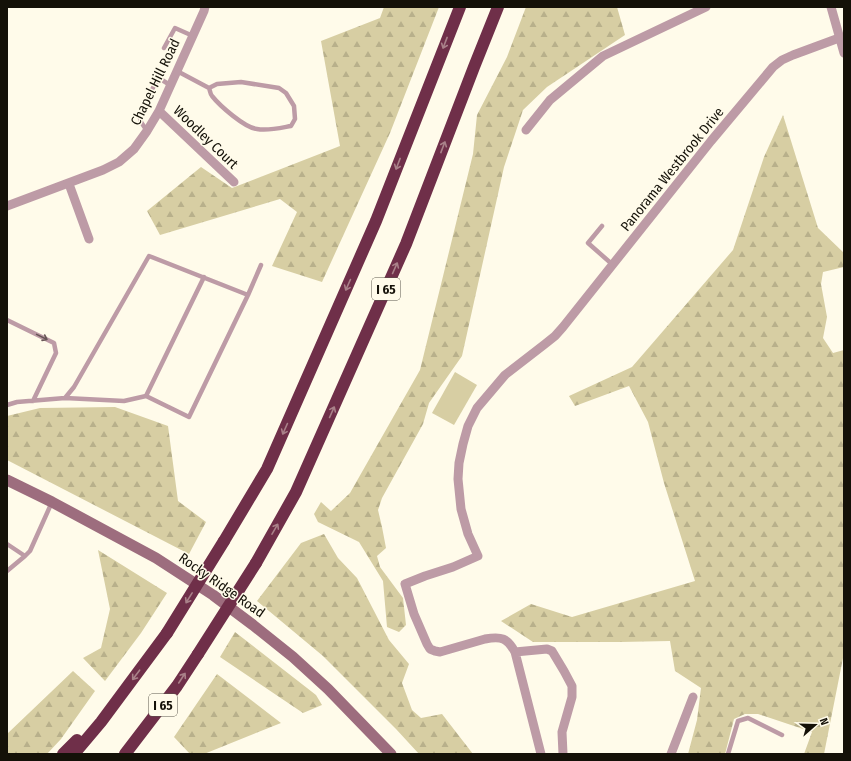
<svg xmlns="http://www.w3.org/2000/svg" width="851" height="761" font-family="'Fira Sans Condensed',sans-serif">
  <defs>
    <pattern id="forest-firs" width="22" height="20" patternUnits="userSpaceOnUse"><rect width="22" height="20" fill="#d7cea3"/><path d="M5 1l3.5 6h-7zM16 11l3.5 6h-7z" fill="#b8b08b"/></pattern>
  </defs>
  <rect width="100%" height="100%" fill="#fffbea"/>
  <!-- forest -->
  <path fill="url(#forest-firs)" d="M384 7H439L390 133 322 282 272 266 297 212 280 199 160 235 147 211 201 167 232 188 340 146 321 41 380 18Z
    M526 7H617L625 35 547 87 523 110 504 167 462 356 429 403 423 424 382 498 378 510 382 527 386 548 377 556 380 567 403 598 406 625 399 632 387 627 383 581 359 542 318 522 314 514 321 502 331 511 350 493 420 370 473 154 477 115 507 57Z
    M783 115 818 228 844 253V267L823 272 821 284 827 317 823 338 833 353 844 350V653L824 754H804L812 732 758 714H745L734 719 725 754H688L697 720 701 688 675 671 670 641 620 642H533L501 621 531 604 572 617 695 581 664 483 648 422 629 386 575 406 569 396 632 367 733 250 764 157Z
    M115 407 168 426 178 501 206 522 189 554 7 460V416L40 408Z
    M324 534 338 558 357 578 389 640 409 664 402 683 412 710 421 718 442 714 473 754H419L396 729 323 656 257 601 301 543Z
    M98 550 167 593 141 633 105 681 83 658 101 648 110 609Z
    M235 632 316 695 322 705 303 713 220 657Z
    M73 671 95 691 61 739 47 754H7V734Z
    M217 674 281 723 204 754H190L174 737Z"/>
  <!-- green -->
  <path fill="#d7cea3" d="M455 372 477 385 454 425 432 413Z"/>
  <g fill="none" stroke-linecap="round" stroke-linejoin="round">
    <!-- service -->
    <path stroke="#bd9ba6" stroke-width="4.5" d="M164 48 175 28 193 36
      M177 71 209 88 217 84 241 82 279 88 286 93 294 106 295 119 291 126C280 128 268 131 257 129 245 128 220 106 212 96 210 94 210 90 209 88
      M147 131 141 122 139 114 155 84 158 81 162 80 170 85
      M602 226 588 243 613 265
      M204 277 146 396 189 417 248 295
      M7 320 54 343 56 353 33 401
      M65 398 124 401 146 396
      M7 405 17 402 65 398 74 387 149 256 248 295 261 265
      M7 544 25 556 30 551 52 502
      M7 571 25 556
      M728 754 738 721 748 718 782 735"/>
    <!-- minor -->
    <path stroke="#bd9ba6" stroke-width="9" d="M831 7 844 53
      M159 111 234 182
      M526 130 550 100 603 56 687 16 706 7
      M69 184 89 239
      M7 206 103 170 119 162 134 149 147 131 159 111 204 11 205 7
      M515 652 547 649 552 651 564 671 572 686V697L562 732 563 754
      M541 754 515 652C507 638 502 636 485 639L440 652 435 651 430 649 427 644 414 614 405 584 425 576 453 567 478 556 468 534 461 509 458 479 459 463 463 444 468 426 477 408 505 375 545 344 555 336 563 327 711 141 773 67 782 60 793 55 839 38
      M671 754 693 697"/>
    <!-- secondary -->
    <path stroke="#9d6d7e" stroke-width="11" d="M7 480 52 502 156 558 213 595 253 625 293 657 328 689 391 754"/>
    <!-- motorway -->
    <path stroke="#6f2f49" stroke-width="12" d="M224 541 267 469 376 221 460 7
      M256 563 296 492 406 244 474 67 498 7
      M63 754 77 740
      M74 754 101 722 167 633
      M125 754 177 686 198 654"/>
    <!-- motorway-bridge -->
    <path stroke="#6f2f49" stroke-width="12" d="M167 633 224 541
      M198 654 256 563"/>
  </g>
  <!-- one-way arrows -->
  <defs><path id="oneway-shaft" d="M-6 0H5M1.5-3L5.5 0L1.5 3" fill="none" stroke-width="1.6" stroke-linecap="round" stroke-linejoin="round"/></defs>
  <g stroke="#a98189">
    <use href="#oneway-shaft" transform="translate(445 43) rotate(111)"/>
    <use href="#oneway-shaft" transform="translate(443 147) rotate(-69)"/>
    <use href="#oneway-shaft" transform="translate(398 164) rotate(111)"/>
    <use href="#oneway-shaft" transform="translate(395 268) rotate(-66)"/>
    <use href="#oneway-shaft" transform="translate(348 285) rotate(114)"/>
    <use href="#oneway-shaft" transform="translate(332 412) rotate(-66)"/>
    <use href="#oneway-shaft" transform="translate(285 429) rotate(114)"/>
    <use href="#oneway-shaft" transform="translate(275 529) rotate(-60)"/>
    <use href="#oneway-shaft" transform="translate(189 598) rotate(122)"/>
    <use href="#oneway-shaft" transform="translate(136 675) rotate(127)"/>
    <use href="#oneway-shaft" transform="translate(182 678) rotate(-57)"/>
  </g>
  <use stroke="#685657" href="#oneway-shaft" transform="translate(42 337) rotate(26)"/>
  <g text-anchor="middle" stroke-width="3" stroke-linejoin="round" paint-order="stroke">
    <!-- shield labels -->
    <g fill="#fffbea" stroke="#5a574c" stroke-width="1">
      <rect x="372" y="278" width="28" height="22" rx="3"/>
      <rect x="149" y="694" width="28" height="22" rx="3"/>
    </g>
    <g font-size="13" font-weight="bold" fill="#141108">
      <text x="386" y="294">I 65</text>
      <text x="163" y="710">I 65</text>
    </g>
    <!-- street labels -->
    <g font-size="14" fill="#141108" stroke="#fffbea">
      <text transform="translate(155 82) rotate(-64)" y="5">Chapel Hill Road</text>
      <text transform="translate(206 137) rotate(44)" y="5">Woodley Court</text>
      <text transform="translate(672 169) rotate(-51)" y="5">Panorama Westbrook Drive</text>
      <text transform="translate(222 585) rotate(35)" y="5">Rocky Ridge Road</text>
    </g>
  </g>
  <!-- border -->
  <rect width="851" height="761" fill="none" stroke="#141108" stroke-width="16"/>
  <!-- north arrow -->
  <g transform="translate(815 725) rotate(70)" stroke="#fffbea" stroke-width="3" paint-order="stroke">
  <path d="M0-3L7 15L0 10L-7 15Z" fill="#141108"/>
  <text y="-6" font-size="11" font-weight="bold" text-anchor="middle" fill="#141108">N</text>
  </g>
</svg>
